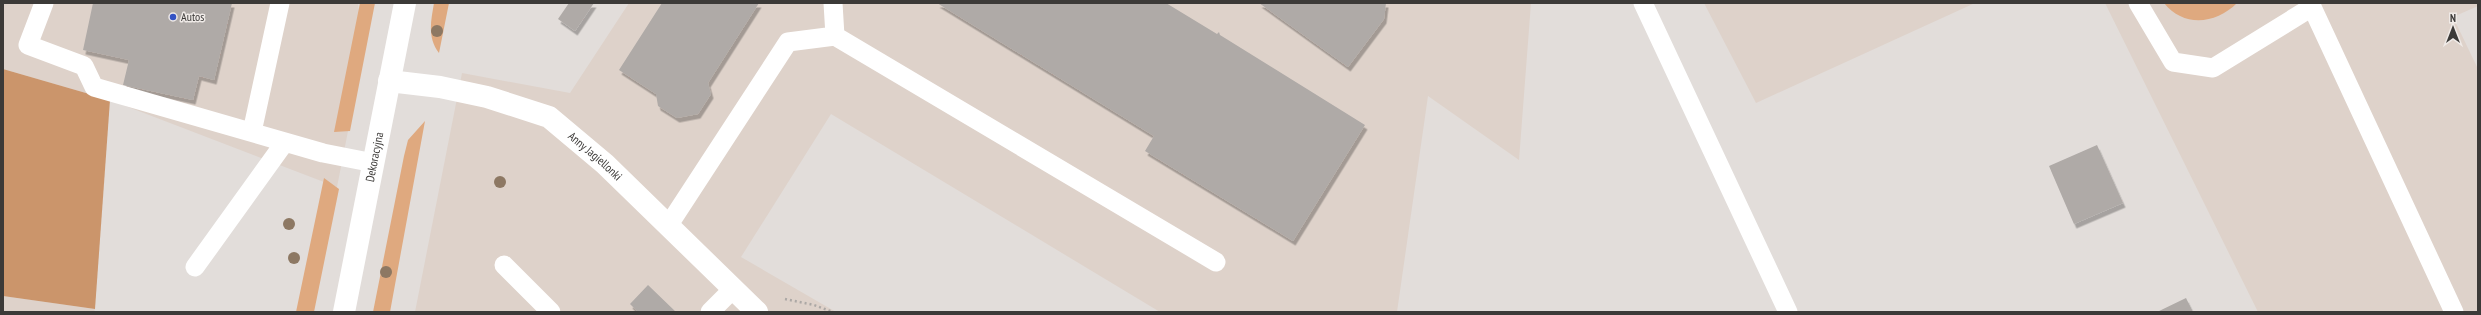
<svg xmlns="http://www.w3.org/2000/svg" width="2481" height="315" font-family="'PT Sans Narrow',sans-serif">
  <defs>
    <filter id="shadow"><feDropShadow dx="2.5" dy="4.5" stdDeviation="0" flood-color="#0004"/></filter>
  </defs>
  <rect width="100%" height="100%" fill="#e2ddda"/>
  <!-- built -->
  <path fill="#ded2ca" d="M3 3H358L363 55 337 187 110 100 3 69Z
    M629 3H1531L1519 160 1428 96 1397 312H1160L831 114 741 257 836 312H415L462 73 570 93Z
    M1704 3H1975L1756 103Z
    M2105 3H2478V6L2453 17 2478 69V312H2258Z
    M3 296 95 309 94 312H3Z"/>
  <!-- green -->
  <path fill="#dfa97f" d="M360 3H375L350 131 334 132Z
    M434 3H449L439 53C427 37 431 21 434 3Z
    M2164 3H2237C2216 24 2184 28 2164 3Z
    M425 121 390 312H373L404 156 408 140Z
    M324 178 339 189 314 312H296Z"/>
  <!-- forest -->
  <path fill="#cb956b" d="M3 69 110 100 95 309 3 296Z"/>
  <!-- building -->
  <path fill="#afaaa7" filter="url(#shadow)" d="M93 3H232L214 80 199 76 193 100 123 85 129 60 83 50Z
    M569 3H594L575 31 558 19Z
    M662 3H759L708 83 711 94 698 114 677 118 658 106 656 94 619 70Z
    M937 3H1166L1217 34 1219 32 1220 35 1365 125 1293 241 1145 151 1154 136Z
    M1259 3H1386L1384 19 1348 67Z
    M2097 145 2123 203 2074 224 2049 166Z
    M648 285 676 312H638L630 304Z
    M2186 298 2193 312H2157Z"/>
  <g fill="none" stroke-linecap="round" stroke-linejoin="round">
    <!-- path -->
    <path stroke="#aca8a5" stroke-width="2.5" stroke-dasharray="2 3" stroke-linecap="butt" d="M785 299 814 305 833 312"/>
    <!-- service -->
    <path stroke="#fff" stroke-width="19" d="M44 3 28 45 84 66 94 87 323 153 374 163
      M833 3 835 36
      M1643 3 1788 312
      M2138 3 2173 62 2213 68 2312 7 2454 312
      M252 132 280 3
      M668 226 788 42 835 36 1216 262
      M504 265 551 312
      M195 267 285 142
      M710 312 733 289"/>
    <!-- minor -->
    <path stroke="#fff" stroke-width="22" id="s1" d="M389 81 440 87 487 97 549 117 605 164 757 312"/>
    <!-- tertiary -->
    <path stroke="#fff" stroke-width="22" id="s2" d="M344 312 405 3"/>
  </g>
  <!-- trees -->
  <g fill="#8d7863">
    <circle cx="437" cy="31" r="6"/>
    <circle cx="500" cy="182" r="6"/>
    <circle cx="289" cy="224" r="6"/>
    <circle cx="294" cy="258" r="6"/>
    <circle cx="386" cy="272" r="6"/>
  </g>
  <!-- markers -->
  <circle fill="#3352c3" stroke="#efeae7" stroke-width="1.5" cx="173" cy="17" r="4"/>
  <g text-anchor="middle" stroke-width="3" stroke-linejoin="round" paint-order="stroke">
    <!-- poi labels -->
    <g font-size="12" fill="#3c3a38" stroke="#efeae7" text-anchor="start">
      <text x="181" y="21">Autos</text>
    </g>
    <!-- street labels -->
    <g font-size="12" fill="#3c3a38" stroke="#efeae7">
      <text dy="4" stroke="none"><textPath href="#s2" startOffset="158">Dekoracyjna</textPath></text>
      <text dy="4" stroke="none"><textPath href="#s1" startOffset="225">Anny Jagiellonki</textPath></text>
    </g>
  </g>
  <!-- border -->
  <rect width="2481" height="315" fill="none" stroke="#3c3a38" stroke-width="8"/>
  <!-- north arrow -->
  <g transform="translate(2453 28)" stroke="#efeae7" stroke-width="3" paint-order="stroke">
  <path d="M0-3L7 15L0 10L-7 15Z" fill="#3c3a38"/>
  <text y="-6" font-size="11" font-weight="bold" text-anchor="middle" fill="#3c3a38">N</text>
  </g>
</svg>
